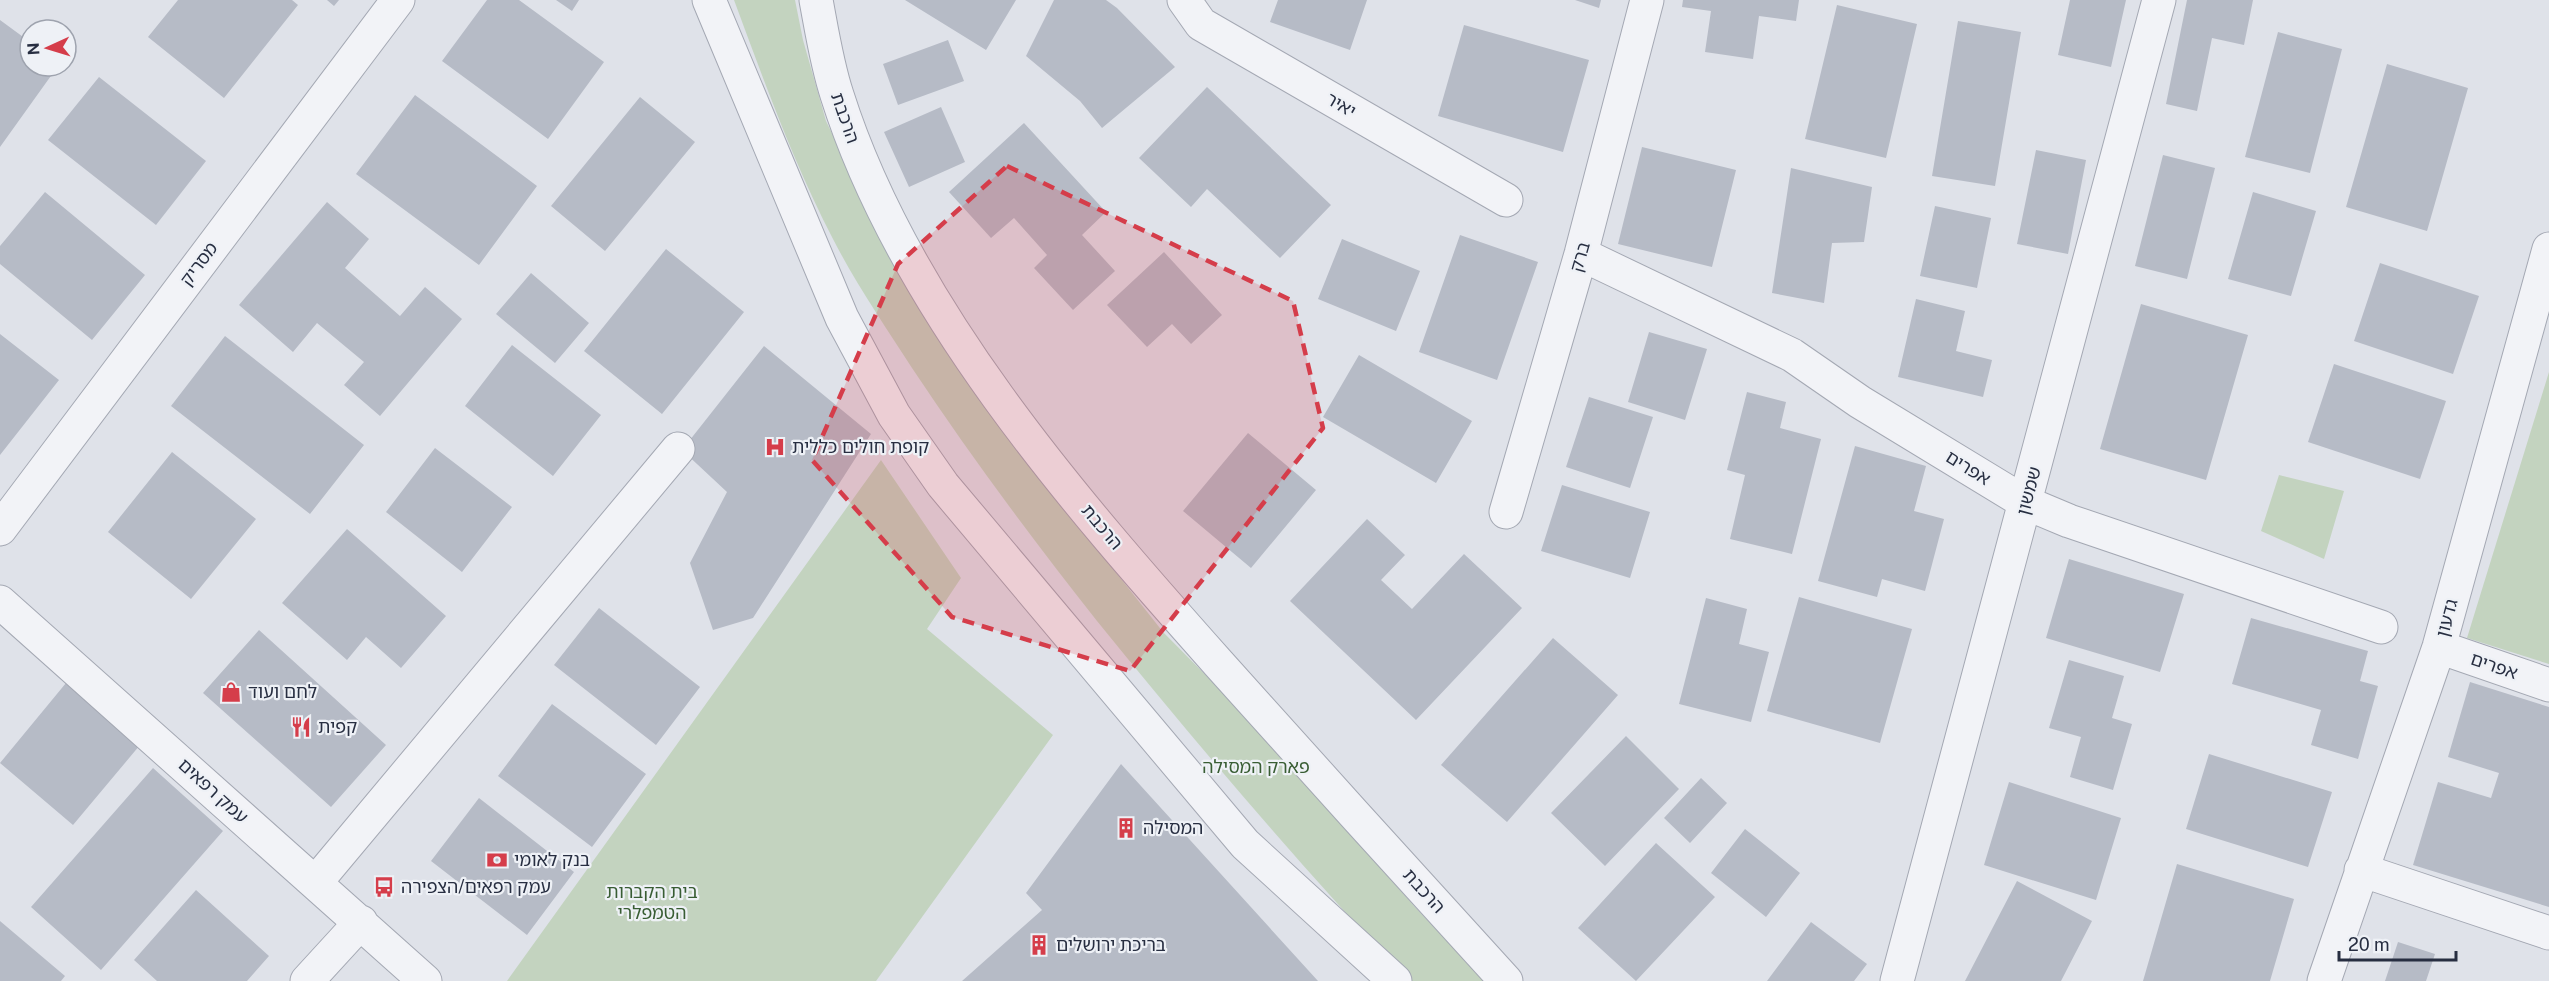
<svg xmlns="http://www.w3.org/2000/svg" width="2549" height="981" font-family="'Public Sans','Noto Sans Hebrew',sans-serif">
  <rect width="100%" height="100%" fill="#dfe2e9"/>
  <!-- green -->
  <path fill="#c3d3bf" d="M734 0H795L803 40 826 121 874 220 1084 532 1163 632 1266 736 1415 907 1485 981H1409C1300 866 1197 744 1097 621 1032 539 970 455 912 368 885 326 856 284 833 239 793 162 764 81 734 0Z
    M2549 372V664L2467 638Z
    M881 460 961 578 927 629 1053 735 876 981H507Z
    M2279 475 2344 491 2324 559 2261 531Z"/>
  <!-- building -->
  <path fill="#b6bbc6" d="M178 0H292L298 5 224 98 148 37Z
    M327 0H339L334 6Z
    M487 0H519L604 62 548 139 442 61Z
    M556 0H579L572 11Z
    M905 0H1016L986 50Z
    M1054 0H1106L1117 8 1175 67 1102 128 1080 101 1026 56Z
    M1278 0H1367L1350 50 1270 22Z
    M1575 0H1601L1599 8Z
    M1683 0H1799L1796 21 1759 16 1753 59 1705 52 1711 11 1682 7Z
    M2070 0H2126L2111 67 2058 55Z
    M2187 0H2253L2244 45 2212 38 2197 111 2166 104Z
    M1837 5 1917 24 1886 158 1805 139Z
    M0 20 30 42V66H58L0 147Z
    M1958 21 2021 32 1995 186 1932 176Z
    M1464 25 1589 60 1563 152 1438 116Z
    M2278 32 2342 49 2310 173 2245 157Z
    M948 40 964 81 898 105 883 64Z
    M2387 64 2468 88 2427 231 2346 207Z
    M99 77 206 161 156 225 48 140Z
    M1207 87 1331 205 1280 258 1207 189 1191 207 1139 158Z
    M415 95 537 186 479 265 356 174Z
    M640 97 695 142 605 251 551 206Z
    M941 107 965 162 909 187 884 132Z
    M1024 123 1106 212 1082 235 1115 271 1073 310 1034 268 1047 255 1014 218 991 238 949 192Z
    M1642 147 1736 170 1712 267 1618 244Z
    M2036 150 2086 160 2068 254 2017 244Z
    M2163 155 2215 168 2187 279 2135 266Z
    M1791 168 1872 187 1864 242 1832 243 1824 303 1772 293Z
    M45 192 145 275 92 340 0 264V246Z
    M2253 192 2316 211 2291 296 2228 279Z
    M327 202 369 239 345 268 400 316 425 287 462 319 380 416 344 385 364 362 317 323 293 352 239 305Z
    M1935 206 1991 218 1977 288 1920 276Z
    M1460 235 1538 262 1497 380 1419 352Z
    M1342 239 1420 271 1396 331 1318 299Z
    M666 249 744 312 662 414 584 351Z
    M1164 252 1222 315 1191 344 1172 324 1147 347 1107 305Z
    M2380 263 2479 296 2453 374 2354 341Z
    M531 273 589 323 555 363 496 314Z
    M1916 299 1965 311 1956 351 1992 360 1983 397 1898 377Z
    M2141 304 2248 335 2206 480 2100 449Z
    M1649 332 1707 349 1685 420 1628 402Z
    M0 334 59 380 0 455Z
    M225 336 364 445 310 514 171 406Z
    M512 345 601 415 553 476 465 406Z
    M764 346 871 434 753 618 713 630 690 563 727 492 682 450Z
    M1359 355 1472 421 1436 483 1323 417Z
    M2334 364 2446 401 2420 479 2308 442Z
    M1747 392 1786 402 1780 428 1821 439 1792 554 1730 539 1745 475 1727 470Z
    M1589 397 1653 417 1630 488 1566 467Z
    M1248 433 1316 490 1251 568 1183 511Z
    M1855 446 1926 466 1914 511 1944 519 1925 591 1882 579 1877 597 1818 581Z
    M435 448 512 507 462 572 386 512Z
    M172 452 256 519 191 599 108 532Z
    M1562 485 1650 512 1630 578 1541 551Z
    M1367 519 1405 555 1381 580 1412 609 1464 554 1522 608 1416 720 1290 601Z
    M347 529 446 616 401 668 366 637 347 660 282 603Z
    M2069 559 2184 594 2160 672 2046 638Z
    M1799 597 1912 629 1880 743 1767 711Z
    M1706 598 1747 609 1739 644 1769 652 1751 722 1679 704Z
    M599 608 700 687 656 745 554 665Z
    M2251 618 2368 651 2360 681 2378 686 2358 759 2311 745 2321 710 2232 684Z
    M259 630 386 745 331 807 203 693Z
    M1553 638 1618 695 1507 822 1441 765Z
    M2069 660 2124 676 2112 718 2132 724 2113 790 2070 777 2081 737 2049 728Z
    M2470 682 2549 707V907L2413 865 2438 782 2491 798 2499 773 2448 757Z
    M66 683 140 745 73 825 0 763Z
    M552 704 646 774 592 847 498 776Z
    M1626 736 1679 789 1605 866 1551 813Z
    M2209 754 2332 792 2308 867 2186 829Z
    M1121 764 1318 981H962L1042 910 1026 893Z
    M153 768 223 831 101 970 31 907Z
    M1701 778 1727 803 1690 843 1664 818Z
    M2009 782 2121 818 2096 900 1984 865Z
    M479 798 574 872 527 935 431 861Z
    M1745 829 1800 873 1766 917 1711 873Z
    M1656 843 1715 897 1636 981 1578 928Z
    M2177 864 2294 899 2270 981H2143Z
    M2017 881 2092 921 2061 981H1965Z
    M196 890 269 956 247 981H157L134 960Z
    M0 921 65 976 61 981H0Z
    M1811 922 1867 964 1854 981H1767Z
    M2398 942 2435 954 2426 981H2385Z"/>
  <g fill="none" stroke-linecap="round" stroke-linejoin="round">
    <!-- minor casing -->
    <g stroke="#a4a8b3" stroke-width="35">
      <path id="minor" d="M709 0 842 318 894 415 943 485 1245 844 1395 981
        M816 0C822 32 827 65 837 95 904 307 1073 500 1219 664 1314 770 1410 876 1506 981
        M1184 0 1201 24 1506 200
        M1581 254 1792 355 1860 402 2026 503 2069 521 2381 627
        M1506 512 1581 254 1647 0
        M0 529 398 0
        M0 602 425 981
        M2439 647 2549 685
        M2361 870 2549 933
        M316 882 678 449
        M307 981 361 922
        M1897 981 2159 0
        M2324 981 2439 647 2549 249"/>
    </g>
    <!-- minor -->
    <use href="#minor" stroke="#f2f3f7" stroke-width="33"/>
  </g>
  <!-- marked area -->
  <path fill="#d53d4a" fill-opacity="0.2" stroke="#d53d4a" stroke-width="4.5" stroke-dasharray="12 8" stroke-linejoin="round" d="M1007 166 1293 301 1323 428 1130 671 952 617 812 460 898 264Z"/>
  <!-- icons -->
  <defs>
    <g id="hospital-bare" transform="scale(1.62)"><path d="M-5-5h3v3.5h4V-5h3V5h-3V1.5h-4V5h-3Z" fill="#d53d4a" stroke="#eef1f6" stroke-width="2.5" paint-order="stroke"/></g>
    <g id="shop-bare" transform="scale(1.62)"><path d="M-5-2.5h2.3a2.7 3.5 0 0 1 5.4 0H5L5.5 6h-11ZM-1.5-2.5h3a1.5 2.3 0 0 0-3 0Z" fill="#d53d4a" stroke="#eef1f6" stroke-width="2.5" paint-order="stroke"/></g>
    <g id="restaurant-bare" transform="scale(1.62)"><path d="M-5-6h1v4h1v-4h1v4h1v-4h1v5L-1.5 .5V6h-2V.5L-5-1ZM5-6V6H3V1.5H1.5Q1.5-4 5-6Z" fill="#d53d4a" stroke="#eef1f6" stroke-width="2.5" paint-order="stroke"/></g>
    <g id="building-bare" transform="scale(1.62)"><path d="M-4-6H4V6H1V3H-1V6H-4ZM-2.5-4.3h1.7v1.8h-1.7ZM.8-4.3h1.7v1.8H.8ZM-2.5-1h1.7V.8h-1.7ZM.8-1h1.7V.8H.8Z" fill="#d53d4a" stroke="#eef1f6" stroke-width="2.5" paint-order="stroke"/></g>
    <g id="bank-bare" transform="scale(1.62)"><path d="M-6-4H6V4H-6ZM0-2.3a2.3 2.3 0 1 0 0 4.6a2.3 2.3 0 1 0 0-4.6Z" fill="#d53d4a" stroke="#eef1f6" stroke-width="2.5" paint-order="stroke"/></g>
    <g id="bus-bare" transform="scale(1.62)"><path d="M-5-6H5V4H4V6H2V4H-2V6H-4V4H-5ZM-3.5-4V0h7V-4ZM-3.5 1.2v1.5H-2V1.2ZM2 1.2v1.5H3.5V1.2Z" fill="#d53d4a" stroke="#eef1f6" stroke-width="2.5" paint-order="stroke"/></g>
  </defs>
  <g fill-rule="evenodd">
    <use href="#hospital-bare" x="775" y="447"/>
    <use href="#shop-bare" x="231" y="692"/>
    <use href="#restaurant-bare" x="301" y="727"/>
    <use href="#building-bare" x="1126" y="828"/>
    <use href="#bank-bare" x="497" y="860"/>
    <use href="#bus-bare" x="384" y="887"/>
    <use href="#building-bare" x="1039" y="945"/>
  </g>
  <g text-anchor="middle" stroke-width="4.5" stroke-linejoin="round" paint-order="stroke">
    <!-- street labels -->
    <g font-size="18" fill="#272e41" stroke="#eef1f6">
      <text transform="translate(1341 105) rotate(30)" y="6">יאיר</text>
      <text transform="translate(845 118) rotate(71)" y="6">הרכבת</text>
      <text transform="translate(1580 257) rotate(-74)" y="6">ברק</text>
      <text transform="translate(199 264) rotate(-53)" y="6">מסריק</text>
      <text transform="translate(1968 468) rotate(32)" y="6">אפרים</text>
      <text transform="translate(2029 491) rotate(-75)" y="6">שמשון</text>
      <text transform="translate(1102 527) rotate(50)" y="6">הרכבת</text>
      <text transform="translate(2447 618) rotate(-75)" y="6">גדעון</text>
      <text transform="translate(2494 666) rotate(19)" y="6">אפרים</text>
      <text transform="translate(213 791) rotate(42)" y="6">עמק רפאים</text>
      <text transform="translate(1424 891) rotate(48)" y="6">הרכבת</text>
    </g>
    <!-- poi labels -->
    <g font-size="18" fill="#272e41" stroke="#eef1f6" text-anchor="start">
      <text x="792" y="453">קופת חולים כללית</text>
      <text x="248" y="698">לחם ועוד</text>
      <text x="318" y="733">קפית</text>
      <text x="1143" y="834">המסילה</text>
      <text x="514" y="866">בנק לאומי</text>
      <text x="401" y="893">עמק רפאים/הצפירה</text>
      <text x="1056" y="951">בריכת ירושלים</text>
    </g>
    <!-- park labels -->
    <g font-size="18" fill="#385d33" stroke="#eef1f6">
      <text x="1256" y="773">פארק המסילה</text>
      <text x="652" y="898">בית הקברות<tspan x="652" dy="21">הטמפלרי</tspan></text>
    </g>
  </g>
  <!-- north arrow -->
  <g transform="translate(48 48) rotate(266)"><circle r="28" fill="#eef1f6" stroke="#9ea3ae" stroke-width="1.5"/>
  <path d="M0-4.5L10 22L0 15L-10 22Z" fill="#d53d4a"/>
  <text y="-9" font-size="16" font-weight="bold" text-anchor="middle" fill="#272e41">N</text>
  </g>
  <!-- scale -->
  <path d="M2339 951v9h117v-9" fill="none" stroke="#272e41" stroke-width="3"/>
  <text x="2348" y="951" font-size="18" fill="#272e41" stroke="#eef1f6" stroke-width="4.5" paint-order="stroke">20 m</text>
</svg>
